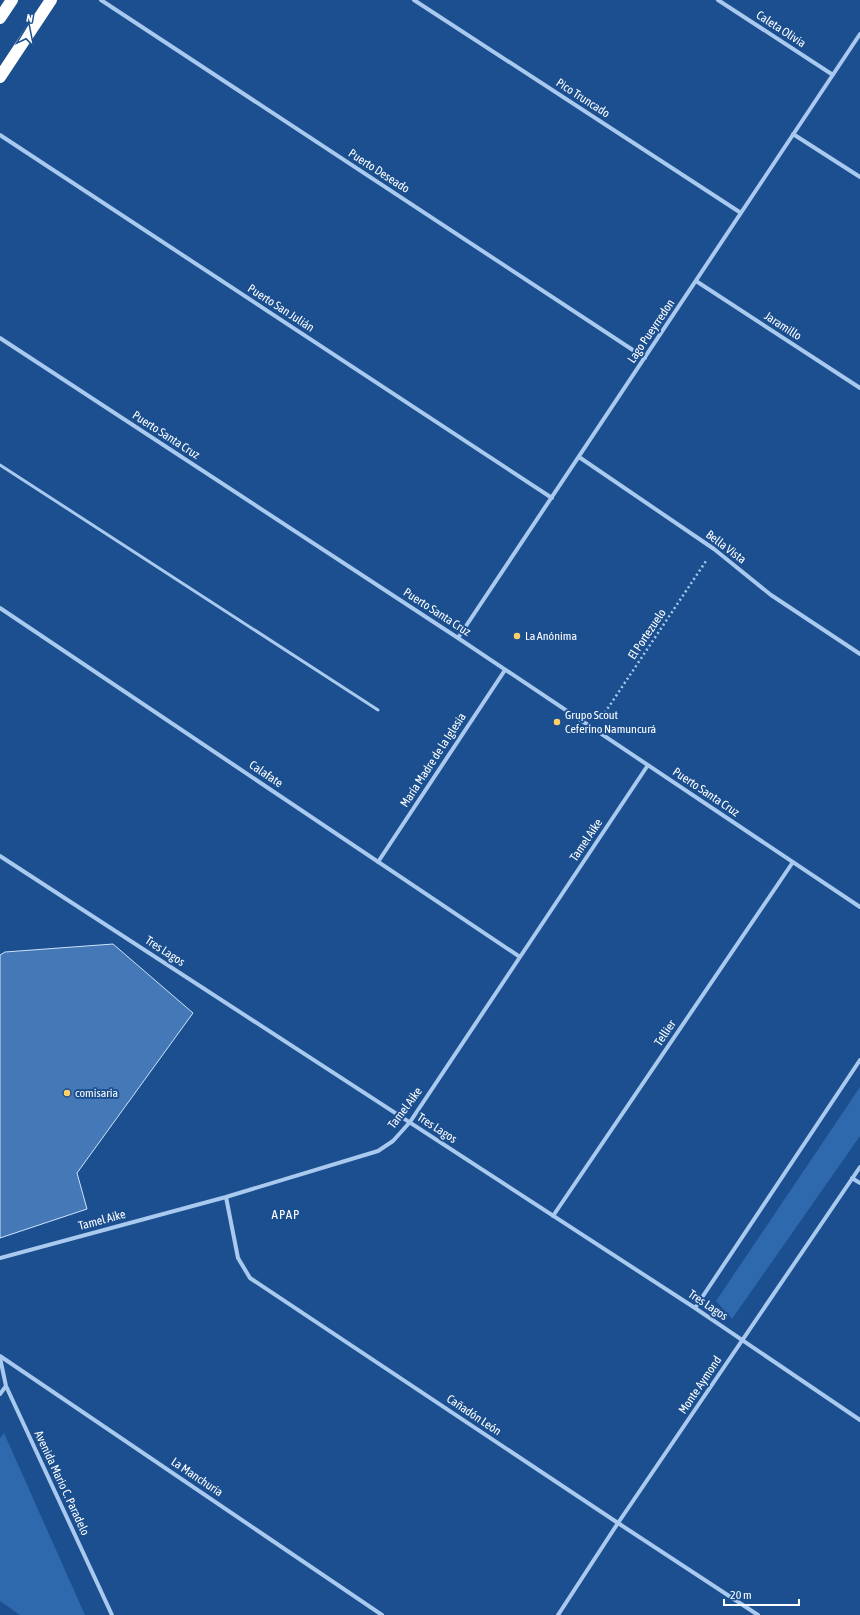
<svg xmlns="http://www.w3.org/2000/svg" width="860" height="1615" font-family="'Asap Condensed',sans-serif">
  <rect width="100%" height="100%" fill="#1b4f8f"/>
  <!-- green -->
  <path fill="#2e69ad" d="M860 1087V1136L732 1319 716 1301Z
    M4 1433 85 1615H20L0 1601V1438Z"/>
  <!-- building -->
  <path fill="#4478b7" stroke="#cfe3fa" d="M113 944 193 1013 77 1173 87 1209 0 1238V955L5 952Z"/>
  <g fill="none" stroke-linecap="round" stroke-linejoin="round">
    <!-- path -->
    <path stroke="#a9c9ee" stroke-width="2.5" stroke-dasharray="2 3" stroke-linecap="butt" d="M602 717 706 561"/>
    <!-- lane -->
    <path stroke="#a9c9ee" stroke-width="3" d="M0 465 378 710"/>
    <!-- street -->
    <path stroke="#a9c9ee" stroke-width="4" d="M101 0 645 358
      M414 0 741 213
      M718 0 833 75
      M793 134 860 177
      M0 135 552 498
      M696 281 860 388
      M0 338 458 638 860 907
      M579 457 714 549 771 595 860 654
      M0 608 520 957
      M458 638 860 34
      M0 856 695 1308 860 1420
      M378 862 505 670
      M852 1178 860 1183
      M226 1197 238 1258 250 1278 618 1523 758 1615
      M553 1216 793 862
      M0 1258 226 1197 378 1151 393 1141 410 1122 648 765
      M695 1308 860 1060
      M0 1356 382 1615
      M0 1358 6 1386 112 1615
      M0 1394 6 1386
      M558 1615 618 1523 860 1167"/>
    <!-- highway -->
    <path stroke="#fff" stroke-width="12" d="M0 18 12 0
      M0 77 51 0"/>
  </g>
  <!-- markers -->
  <g fill="#ffd166" stroke="#1b4f8f" stroke-width="1.5">
    <circle cx="517" cy="636" r="4"/>
    <circle cx="557" cy="722" r="4"/>
    <circle cx="67" cy="1093" r="4"/>
  </g>
  <g text-anchor="middle" stroke-width="4" stroke-linejoin="round" paint-order="stroke">
    <!-- street labels -->
    <g font-size="12" fill="#fff" stroke="#1b4f8f">
      <text transform="translate(781 29) rotate(33)" y="4">Caleta Olivia</text>
      <text transform="translate(583 98) rotate(33)" y="4">Pico Truncado</text>
      <text transform="translate(379 171) rotate(33)" y="4">Puerto Deseado</text>
      <text transform="translate(281 308) rotate(33)" y="4">Puerto San Julián</text>
      <text transform="translate(783 326) rotate(33)" y="4">Jaramillo</text>
      <text transform="translate(651 331) rotate(-56)" y="4">Lago Pueyrredon</text>
      <text transform="translate(166 435) rotate(33)" y="4">Puerto Santa Cruz</text>
      <text transform="translate(726 547) rotate(37)" y="4">Bella Vista</text>
      <text transform="translate(437 612) rotate(33)" y="4">Puerto Santa Cruz</text>
      <text transform="translate(647 634) rotate(-56)" y="4">El Portezuelo</text>
      <text transform="translate(433 760) rotate(-57)" y="4">María Madre de la Iglesia</text>
      <text transform="translate(266 774) rotate(34)" y="4">Calafate</text>
      <text transform="translate(706 792) rotate(34)" y="4">Puerto Santa Cruz</text>
      <text transform="translate(586 840) rotate(-56)" y="4">Tamel Aike</text>
      <text transform="translate(165 951) rotate(33)" y="4">Tres Lagos</text>
      <text transform="translate(665 1033) rotate(-56)" y="4">Tellier</text>
      <text transform="translate(405 1108) rotate(-53)" y="4">Tamel Aike</text>
      <text transform="translate(437 1128) rotate(33)" y="4">Tres Lagos</text>
      <text transform="translate(102 1220) rotate(-15)" y="4">Tamel Aike</text>
      <text transform="translate(708 1305) rotate(34)" y="4">Tres Lagos</text>
      <text transform="translate(700 1385) rotate(-56)" y="4">Monte Aymond</text>
      <text transform="translate(474 1415) rotate(34)" y="4">Cañadón León</text>
      <text transform="translate(197 1477) rotate(34)" y="4">La Manchuria</text>
      <text transform="translate(62 1483) rotate(65)" y="4">Avenida Mario C. Paradelo</text>
    </g>
    <!-- poi labels -->
    <g font-size="12" fill="#fff" stroke="#1b4f8f" text-anchor="start">
      <text x="525" y="640">La Anónima</text>
      <text x="565" y="719">Grupo Scout<tspan x="565" dy="14">Ceferino Namuncurá</tspan></text>
      <text x="75" y="1097">comisaria</text>
    </g>
    <!-- neighbourhood labels -->
    <g font-size="13" letter-spacing="1" fill="#fff" stroke="#1b4f8f">
      <text x="286" y="1219">APAP</text>
    </g>
  </g>
  <!-- north arrow -->
  <g transform="translate(28 28) rotate(10)" stroke="#1b4f8f" stroke-width="3" paint-order="stroke">
  <path d="M0-3L7 15L0 10L-7 15Z" fill="#ffffff"/>
  <text y="-6" font-size="11" font-weight="bold" text-anchor="middle" fill="#ffffff">N</text>
  </g>
  <!-- scale -->
  <path d="M724 1599v6h75v-6" fill="none" stroke="#ffffff" stroke-width="2"/>
  <text x="730" y="1599" font-size="12" fill="#ffffff" stroke="#1b4f8f" stroke-width="3" paint-order="stroke">20 m</text>
</svg>
